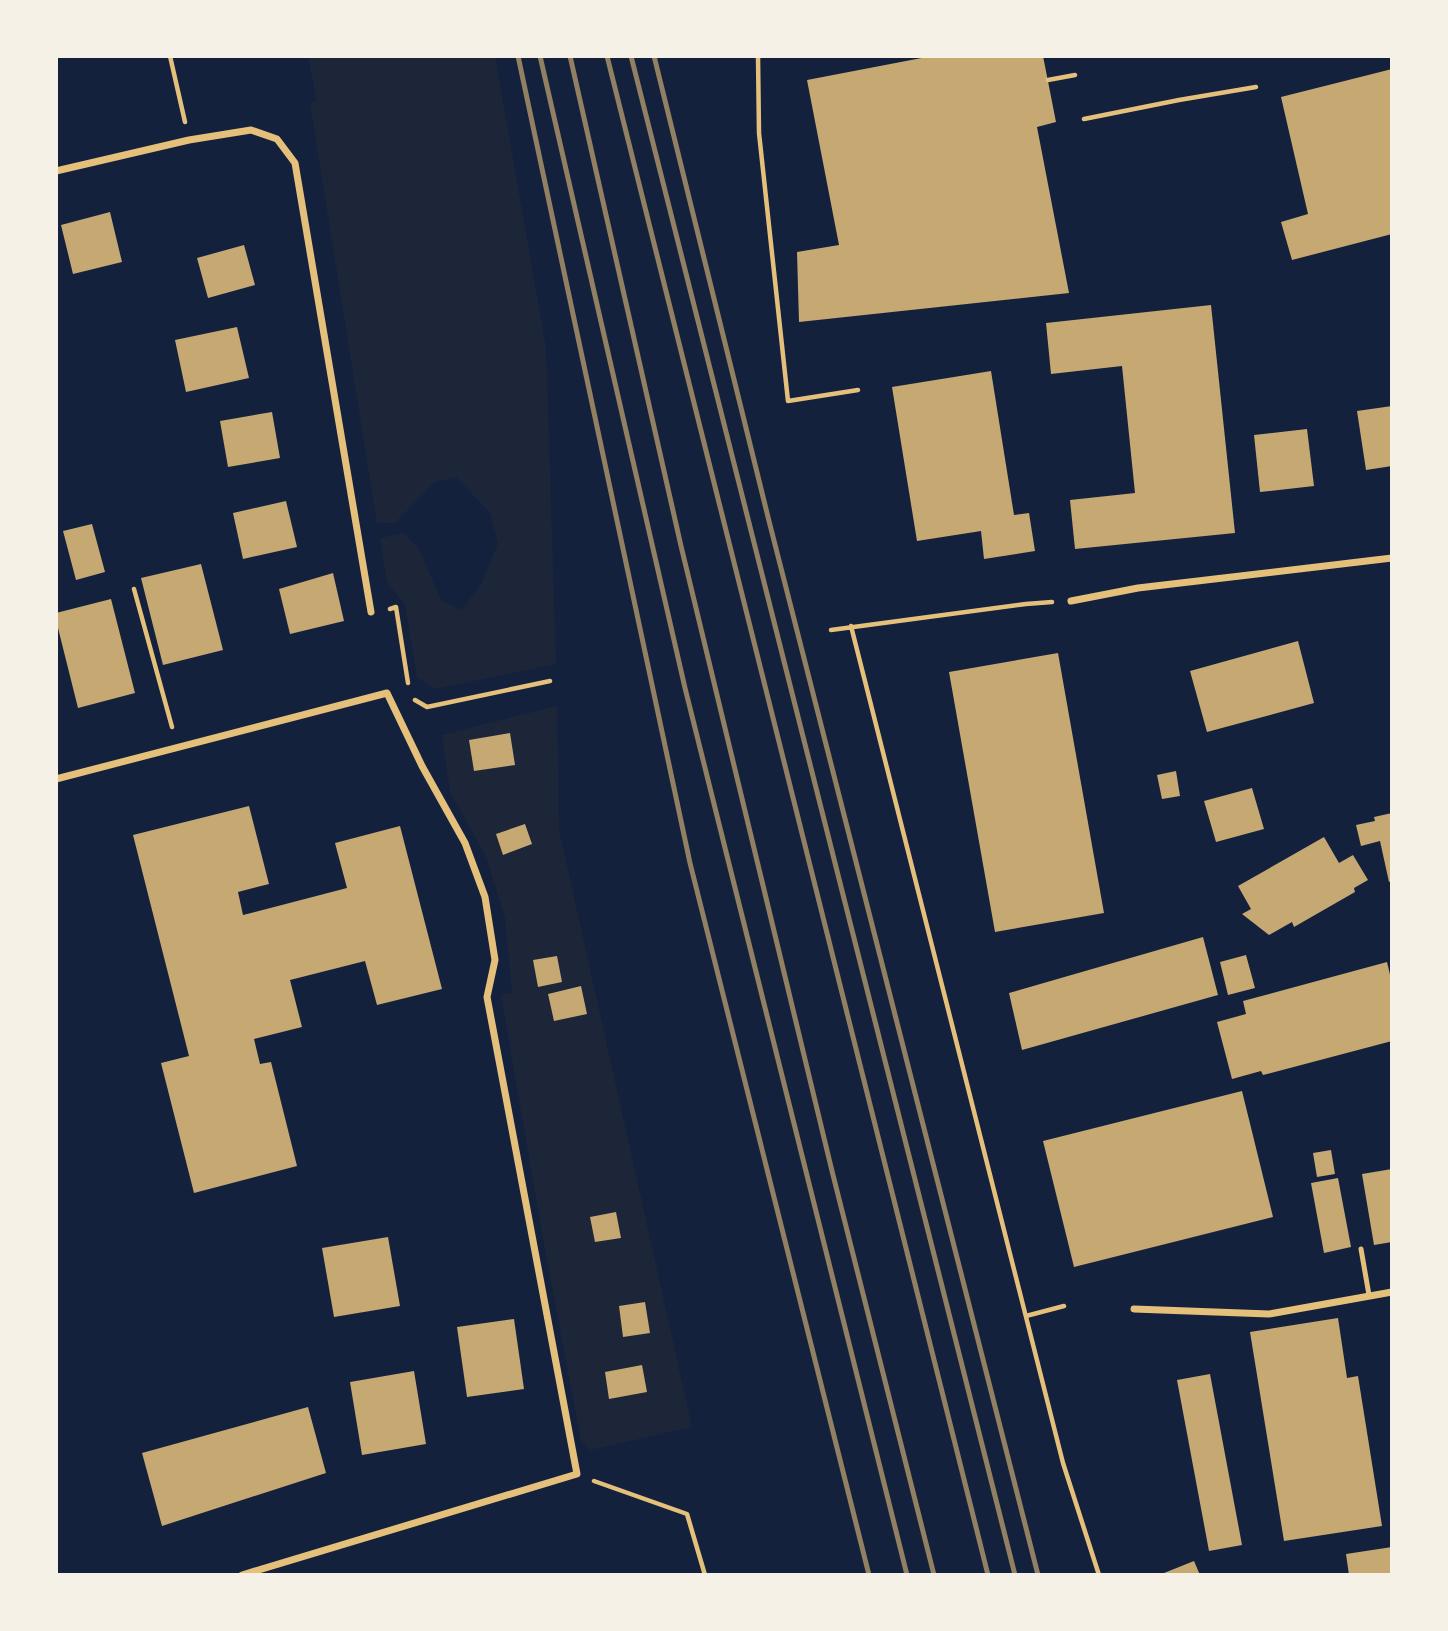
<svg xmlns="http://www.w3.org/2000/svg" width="1448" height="1631" font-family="Poppins,sans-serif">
  <rect width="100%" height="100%" fill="#14213d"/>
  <!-- green -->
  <path fill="#1d2539" d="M308 56H495L546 348 556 664 435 689 417 677 405 605 387 582 380 538 403 533 419 549 441 600 462 610 481 584 498 543 490 513 456 477 435 482 395 523H377L310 103 317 101Z
    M557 706 559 830 692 1427 590 1450 581 1440 544 1244 501 995 512 993 505 918 486 856 450 792 442 735Z"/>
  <!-- building -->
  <path fill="#c6a872" d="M932 56H1043L1056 122 1037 127 1069 293 799 322 797 252 839 245 807 80Z
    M1392 69V234L1292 260 1281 222 1308 214 1281 97Z
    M110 212 122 262 73 274 61 225Z
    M244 245 255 285 208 298 197 258Z
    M1211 305 1235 533 1075 549 1070 500 1135 493 1122 366 1051 374 1046 323Z
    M237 327 249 378 186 392 175 340Z
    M991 371 1014 515 1029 513 1035 551 984 559 981 531 917 541 892 387Z
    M1392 406V466L1366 470 1357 411Z
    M272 412 280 458 228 467 220 421Z
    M1307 429 1314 486 1260 492 1254 435Z
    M286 501 297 547 243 559 233 513Z
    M92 524 105 572 76 580 63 531Z
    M201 564 223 650 163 665 141 578Z
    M333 573 344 621 290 634 279 589Z
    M111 599 135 693 78 708 56 620V613Z
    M1298 641 1314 703 1207 732 1190 671Z
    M1058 653 1104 913 995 932 949 672Z
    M510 733 515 765 474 771 469 740Z
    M1176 771 1180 796 1162 799 1157 775Z
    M1252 788 1264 829 1216 842 1204 801Z
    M249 806 269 884 238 892 243 915 347 888 335 843 400 826 442 989 377 1005 365 961 290 980 302 1027 254 1039 260 1064 271 1062 297 1166 194 1193 161 1063 189 1056 133 835Z
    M1392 813V881L1389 882 1380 841 1361 846 1356 825 1375 821 1374 817Z
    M525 824 532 844 503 855 496 834Z
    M1324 837 1339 863 1353 855 1368 880 1354 888 1355 892 1294 927 1292 922 1269 935 1242 914 1251 909 1238 886Z
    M1203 937 1218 995 1022 1050 1009 993Z
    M1246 955 1255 988 1228 995 1220 962Z
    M557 956 562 982 538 987 533 960Z
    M1387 962 1392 983V1041L1263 1075 1261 1071 1232 1079 1217 1022 1246 1014 1243 1001Z
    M581 986 587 1014 554 1021 548 994Z
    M1242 1091 1273 1217 1074 1267 1043 1141Z
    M1331 1150 1335 1174 1317 1177 1313 1153Z
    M1392 1169V1242L1374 1245 1362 1174Z
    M1338 1178 1351 1247 1324 1253 1311 1183Z
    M616 1212 621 1238 595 1242 590 1217Z
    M388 1237 400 1306 334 1317 322 1248Z
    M645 1302 650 1333 623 1337 619 1306Z
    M1338 1318 1347 1378 1358 1376 1382 1526 1284 1541 1250 1332Z
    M514 1319 524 1389 467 1397 457 1327Z
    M642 1365 647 1392 609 1399 605 1372Z
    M414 1371 426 1444 362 1455 350 1382Z
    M1210 1374 1242 1545 1209 1551 1177 1380Z
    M308 1407 326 1473 162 1526 142 1453Z
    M1392 1547V1575H1349L1346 1554Z
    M1194 1561 1200 1575H1159Z"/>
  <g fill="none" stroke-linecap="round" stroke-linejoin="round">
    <!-- path -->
    <path stroke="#e5c07b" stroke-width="4.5" d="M170 56 185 122
      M758 56 759 133 788 401 858 390
      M1048 80 1075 75
      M1084 119 1179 100 1256 87
      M134 589 172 727
      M390 609 396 607 408 683
      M851 626 1063 1463 1099 1575
      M831 630 1026 604 1052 602
      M415 700 427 707 550 681
      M1026 1316 1064 1306
      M594 1481 687 1514 705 1575"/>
    <!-- service -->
    <path stroke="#e5c07b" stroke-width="5" d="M1361 1249 1369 1295"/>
    <!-- minor -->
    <path stroke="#e5c07b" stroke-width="7" d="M56 171 189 140 251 130 277 139 295 163 371 612
      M1071 601 1138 588 1392 558
      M56 779 387 693 422 766 465 843 485 897 495 960 487 997 577 1474 242 1575
      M1134 1309 1269 1314 1392 1292"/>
    <!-- rail -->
    <path stroke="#918062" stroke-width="5" d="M518 56 690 863 869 1575
      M540 56 685 688 907 1575
      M570 56 681 546 832 1171 934 1575
      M607 56 988 1575
      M631 56 1015 1575
      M654 56 769 521 1038 1575"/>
  </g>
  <!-- border -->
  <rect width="1448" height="1631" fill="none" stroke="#f6f1e7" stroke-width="116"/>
</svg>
